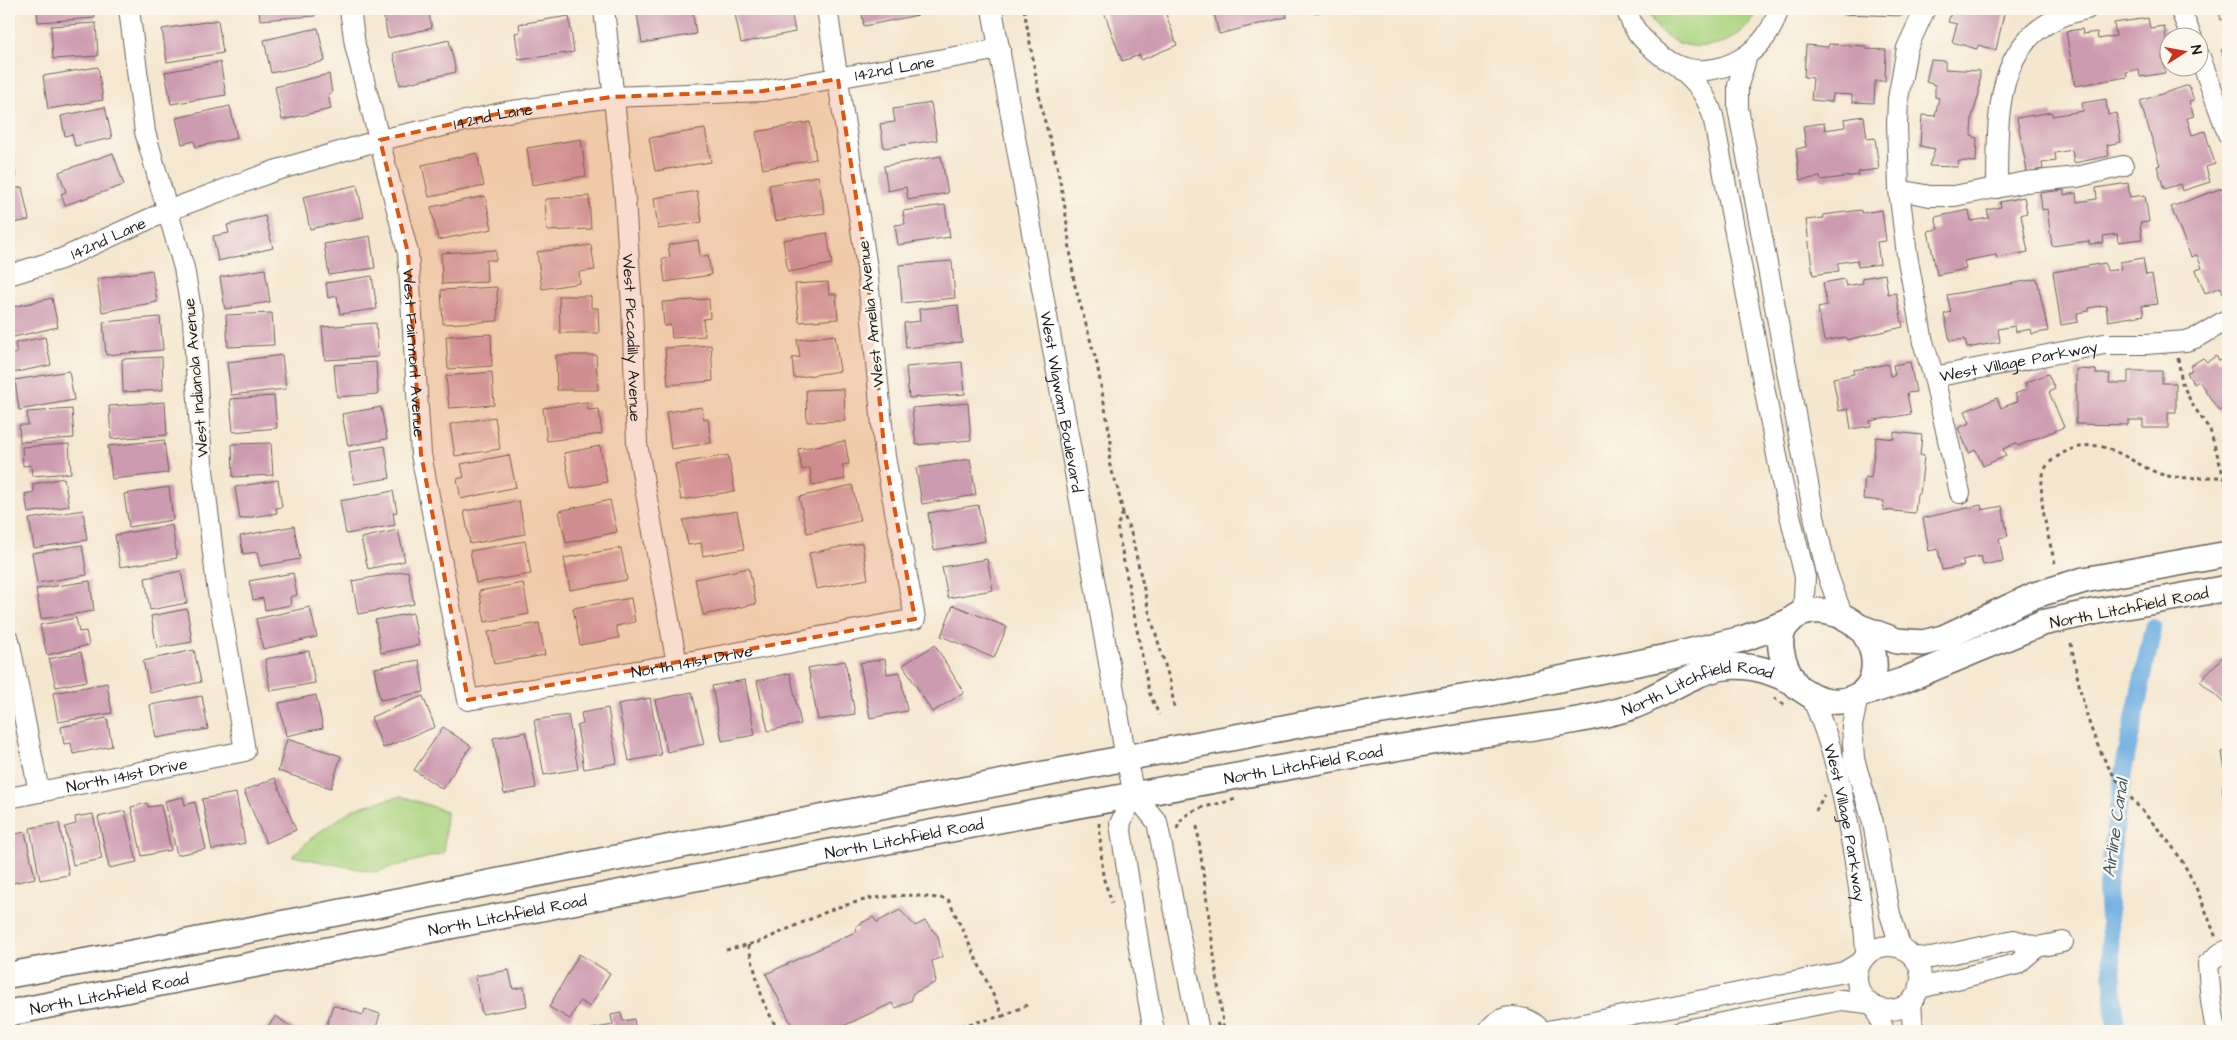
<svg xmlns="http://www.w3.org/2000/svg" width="2237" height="1040" font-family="'Architects Daughter',sans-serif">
  <rect width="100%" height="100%" fill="#fbf7ec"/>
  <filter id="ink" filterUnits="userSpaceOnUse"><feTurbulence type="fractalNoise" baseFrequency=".02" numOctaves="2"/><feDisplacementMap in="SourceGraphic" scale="10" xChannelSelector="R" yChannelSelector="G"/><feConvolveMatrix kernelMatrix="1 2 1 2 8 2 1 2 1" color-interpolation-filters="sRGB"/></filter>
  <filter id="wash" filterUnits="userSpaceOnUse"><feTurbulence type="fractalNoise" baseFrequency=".0096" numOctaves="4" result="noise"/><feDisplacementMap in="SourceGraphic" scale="20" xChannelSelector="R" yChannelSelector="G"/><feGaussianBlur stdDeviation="1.12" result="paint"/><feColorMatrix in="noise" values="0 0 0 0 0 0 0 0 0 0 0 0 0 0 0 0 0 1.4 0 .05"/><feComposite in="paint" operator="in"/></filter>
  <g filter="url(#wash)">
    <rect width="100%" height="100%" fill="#f5e7cf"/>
    <!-- green -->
    <path fill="#a9d37e" stroke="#62784d" d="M1646 9H1758C1746 44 1692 59 1664 34 1655 27 1651 18 1646 9Z
      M401 796 446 811 444 853 374 872 292 856 315 835 355 808Z"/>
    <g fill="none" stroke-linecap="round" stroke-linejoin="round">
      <!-- canal -->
      <path stroke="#6caee1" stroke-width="18" d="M2116 1031 2107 888 2123 772 2153 628"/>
    </g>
    <g id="blocks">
      <!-- building -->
      <path fill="#cd9bb0" d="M37 9H94L95 18 38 22Z
        M259 9H315V16L260 20Z
        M382 9H428L432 28 388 38Z
        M636 9H692L696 34 642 43Z
        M734 9H791L795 32 741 43Z
        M861 9H916L918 15 864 26Z
        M1103 9H1164L1177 45 1141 60 1140 55 1122 61Z
        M1213 9H1285L1287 17 1219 34Z
        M1314 9H1329L1330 10 1314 13Z
        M1843 9H1902V16L1843 14Z
        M1952 9H2005L1996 50 1978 45 1977 49 1952 42 1957 24 1948 22Z
        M2218 9H2228V18L2221 20Z
        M569 16 574 52 519 60 515 33 520 32 519 24Z
        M2148 18 2150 28 2164 26 2169 55 2162 56 2165 73 2140 77 2139 69 2126 72 2127 77 2075 86 2066 31 2082 29 2083 34 2097 32 2098 39 2116 36 2114 23Z
        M218 20 223 53 167 62 162 29Z
        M96 23 98 56 53 59 51 26Z
        M318 28 325 61 271 73 264 40Z
        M449 40 456 72 400 85 393 53Z
        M1829 44 1866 46V49L1886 50 1885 81H1875L1874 103 1852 102V95L1833 94 1832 102 1811 100 1813 78 1804 77 1806 45 1828 47Z
        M2228 47V67L2221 50Z
        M1931 60 1945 61V69L1980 71 1979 94 1972 117 1971 136 1977 138 1976 162 1959 161 1957 167 1929 166 1935 149 1920 146 1922 115 1935 116 1939 98 1935 97V85L1926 82Z
        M220 62 226 95 171 104 165 72Z
        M98 67 103 100 48 109 43 76Z
        M329 74 332 93 328 94 331 109 282 120 275 87Z
        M2189 85 2194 101 2189 102 2194 116 2187 118 2192 135 2205 131 2215 164 2206 167 2210 182 2182 191 2180 184 2164 189 2157 166 2160 165 2140 101Z
        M2106 99 2108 115 2116 113 2121 142 2107 145 2109 156 2074 163 2072 150 2055 153 2056 161 2042 163 2043 169 2027 172 2017 118 2052 112V116L2083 111 2082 103Z
        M931 103 937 140 884 148 880 124 895 122 893 109Z
        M230 106 237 138 196 147 194 141 182 144 176 118Z
        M105 107 112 138 75 146 72 134 65 136 61 116Z
        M1864 116 1867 139 1875 138 1879 169 1858 172 1859 175 1821 180 1820 177 1800 180 1796 149 1806 147 1803 126 1824 123 1825 130 1845 127 1844 119Z
        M810 122 816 159 763 169 756 132Z
        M705 129 711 162 655 171 649 138Z
        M581 139 586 176 532 185 527 148Z
        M9 146H10L16 178 9 179Z
        M113 153 124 185 65 205 61 194 66 192 59 172Z
        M477 153 484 186 429 197 422 165Z
        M941 156 948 193 908 200 906 187 888 191 884 166Z
        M818 176 825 213 775 221 769 185Z
        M2128 183 2130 197 2145 195 2149 222 2140 223 2142 239 2118 242 2117 234 2103 236 2104 243 2089 244V241L2052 246 2047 209 2042 210 2040 193 2064 190V195L2076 193 2077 202 2097 199 2096 188Z
        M357 185 364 217 310 229 303 197Z
        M22 187 29 220 9 224V190Z
        M2222 188 2228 202 2223 204 2228 218 2222 220 2228 235V291L2223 293 2221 287 2205 293 2196 270 2202 268 2197 255 2191 257 2171 207Z
        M697 191 702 222 658 229 654 198Z
        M485 196 492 229 438 240 431 207Z
        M589 196 591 229 547 231 545 199Z
        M2024 197 2027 213 2021 215 2028 252 1997 258 1996 255 1964 261 1966 269 1937 275 1928 231 1938 229 1935 217 1969 210 1971 221 1989 218 1987 210 2001 207 2000 202Z
        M945 205 950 237 898 245 895 225 905 224 903 211Z
        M1861 210 1862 213 1882 210 1886 241 1877 242 1880 264 1858 267 1857 260 1837 263 1839 271 1813 275 1806 220 1824 218 1823 215Z
        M265 216 273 248 218 261 213 236 229 233 227 225Z
        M827 233 832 264 788 272 783 240Z
        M370 236 375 268 329 275 324 244Z
        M698 240 700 257 708 255 711 275 665 282 662 259 670 257 668 245Z
        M591 245 595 270 579 272 580 283 542 289 537 252Z
        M496 250V260H486L487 282 442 284 441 253Z
        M2143 258 2146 275 2152 274 2157 304 2142 306 2144 315 2108 321 2106 305 2089 308V311L2077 313 2078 322 2061 325 2053 272 2105 263 2107 271 2121 269 2120 262Z
        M952 261 955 298 902 303 899 265Z
        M265 269 270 302 225 309 220 277Z
        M152 270 157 302 102 312 97 279Z
        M1885 274 1888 294 1896 293 1903 327 1846 340 1845 337 1824 341 1818 308 1827 306 1823 283 1844 279 1846 286 1863 283 1862 278Z
        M372 276 377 309 340 314 337 296 328 298 326 283Z
        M2037 279 2048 331 2032 334 2031 329 2016 332 2015 326 1998 329 2000 342 1967 348 1965 339 1950 341 1944 314 1951 312 1947 295Z
        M828 282 829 294H836L838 319 799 322 795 284Z
        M497 287 498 321 443 324 441 290Z
        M559 296H591V308H598L599 333H560Z
        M52 298 58 327 9 338V320H11L9 308Z
        M709 299 710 318 703 319 705 336 672 338 671 325 664 326 662 302Z
        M958 305 962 342 906 348 904 323 920 321 919 309Z
        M272 313 274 345 228 347 226 315Z
        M160 317 163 350 106 355 103 322Z
        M376 323 378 357 325 360 322 327Z
        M491 334 492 366 448 369 446 336Z
        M835 335 840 371 794 378 792 358 800 357 797 340Z
        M45 337 51 365 12 373 9 355 17 353 15 343Z
        M711 345 713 381 668 385 665 348Z
        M282 355 286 389 231 395 227 362Z
        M556 355H596L598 390H557Z
        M2216 356 2219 361 2221 359 2225 366 2228 364V404L2219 411 2199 381 2194 384 2187 373 2192 370 2190 366 2203 358 2207 362Z
        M162 357 163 390 123 392 122 359Z
        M376 362 378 394 337 397 334 365Z
        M962 362 965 394 909 398 906 367Z
        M1910 362 1916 392 1907 393 1911 414 1870 421 1871 426 1851 429 1848 409 1839 411 1833 378 1854 374 1853 370 1888 364 1890 376 1895 375 1893 365Z
        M2076 369 2096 370V374H2110L2109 383H2128V371H2162V383H2176V412H2168V428H2143V420H2128V425L2076 424Z
        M69 371 74 400 19 410 15 380Z
        M492 372 494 405 449 408 446 376Z
        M2048 374 2055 389 2049 392 2064 427 2018 446 2016 443 2003 449 2006 456 1983 466 1976 450 1969 453 1958 428 1970 423 1965 411 1997 398 2001 408 2018 401 2015 394 2027 389 2025 383Z
        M844 389 845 421 807 422 806 390Z
        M274 396 277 428 233 432 230 399Z
        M165 402 167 435 111 439 109 406Z
        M587 402 588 410 599 409 602 434 547 441 543 408Z
        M968 403 971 440 916 445 912 408Z
        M381 407 387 439 348 446 342 414Z
        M702 407 704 419H708L711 443 671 449 666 412Z
        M72 409 74 438 20 442 19 425H28L27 412Z
        M495 417 500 449 455 456 450 424Z
        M1894 432 1922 435 1920 455 1924 456 1920 494H1917L1915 513 1883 510 1884 501 1863 499 1865 477 1871 478 1876 437 1894 439Z
        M164 440 168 473 112 479 108 446Z
        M845 441 849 464 842 465 845 479 812 485 810 468 802 470 798 449Z
        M271 443 273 475 233 477 232 444Z
        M69 444 71 473 32 476 31 465 23 466 22 447Z
        M385 446 390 478 354 484 349 452Z
        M600 446 607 482 571 489 564 453Z
        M509 455 516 487 461 499 457 479 464 477 461 464Z
        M728 455 735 491 681 500 675 464Z
        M970 459 976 495 922 504 916 468Z
        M64 478 69 506 28 513 25 494 34 492 33 484Z
        M278 480 282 507 276 508 277 513 240 519 235 487Z
        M852 485 860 521 807 533 799 497Z
        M169 487 173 520 129 527 124 494Z
        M393 491 397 512 393 513 395 525 346 534 340 501Z
        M610 500 617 532 566 543 559 511Z
        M519 501 525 534 470 544 464 511Z
        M978 505 985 541 934 550 928 513Z
        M1981 505 1982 510 2002 506 2008 536 1999 538 2003 561 1983 565 1981 556 1962 560 1964 566 1942 570 1938 549 1929 551 1923 518Z
        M83 510 87 540 34 548 29 519Z
        M737 511 744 549 703 556 701 543 688 545 683 520Z
        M172 525 177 558 120 567 115 535Z
        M294 526 300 559 260 566 257 552 243 554 240 536Z
        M398 530 405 561 368 569 361 538Z
        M525 541 531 574 476 583 470 551Z
        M862 543 868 579 816 589 809 553Z
        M82 545 87 575 37 583 32 553Z
        M621 548 627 580 570 590 564 558Z
        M987 559 993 590 948 598 942 567Z
        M749 568 756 604 703 615 695 579Z
        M181 571 187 603 150 610 145 578Z
        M408 571 414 604 358 614 352 581Z
        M293 573 297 595 290 597 291 605 265 610 263 598 253 600 249 581Z
        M90 581 94 611 41 619 36 589Z
        M523 583 529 614 485 622 479 591Z
        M631 598 635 622 616 626 619 638 580 645 573 608Z
        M953 605 1007 627 994 658 941 636Z
        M310 607 317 637 263 649 256 619Z
        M187 609 192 642 157 648 151 616Z
        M413 613 419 645 381 653 375 620Z
        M76 618 79 632 86 631 89 645 47 655 40 625Z
        M539 623 545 655 494 664 488 632Z
        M935 645 964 693 932 712 903 665Z
        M194 650 201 682 150 693 143 661Z
        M309 651 315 683 270 691 265 659Z
        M2228 651V707L2200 681Z
        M81 652 87 681 56 687 49 659Z
        M885 659 887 674 900 672 907 711 870 718 860 663Z
        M419 660 424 692 380 700 374 668Z
        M845 661 855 714 818 720 808 668Z
        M790 673 801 724 768 731 757 681Z
        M745 680 755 735 722 741 712 686Z
        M107 683 112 713 58 722 53 693Z
        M692 692 704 744 667 752 655 700Z
        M316 695 323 728 286 736 279 703Z
        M202 696 208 729 156 738 150 705Z
        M423 696 435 727 383 748 371 717Z
        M650 698 661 755 629 761 618 704Z
        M608 708 617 763 584 769 577 726 583 724 581 713Z
        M568 715 578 769 544 775 534 720Z
        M107 718 112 746 73 754 71 743 64 744 61 727Z
        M443 727 471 746 442 789 414 770Z
        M526 732 536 788 504 794 493 738Z
        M287 739 341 756 331 788 278 771Z
        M2228 751V782H2227L2222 752Z
        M275 778 296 830 266 843 244 791Z
        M2228 787V814H2227L2222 788Z
        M236 793 245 843 212 850 202 799Z
        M183 797 185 805 195 802 206 849 177 855 165 801Z
        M147 803 148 807 161 805 171 850 142 856 131 807Z
        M125 811 137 862 109 868 98 817Z
        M93 814 102 859 73 865 65 827 76 824 75 817Z
        M59 823 69 875 40 880 30 828Z
        M9 828 11 835 25 832 35 878 9 884Z
        M900 910 915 926 925 921 938 936 942 957 932 961 936 982 912 994V1000L896 1008 892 1003 833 1031H795L766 974 857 931 856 926 873 917 877 922Z
        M579 954 610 973 590 1007 580 1001 570 1019 549 1007Z
        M509 970 513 989 524 987 527 1006 482 1014 475 976Z
        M333 1005 363 1015 365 1009 380 1014 375 1031H325Z
        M621 1013 623 1021 634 1019 636 1031H591V1029L613 1025 611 1015Z
        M276 1016 296 1031H264Z"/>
    </g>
  </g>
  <g filter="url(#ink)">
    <use href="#blocks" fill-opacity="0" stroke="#68635b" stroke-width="1"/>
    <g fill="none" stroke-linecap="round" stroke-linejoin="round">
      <!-- minor casing -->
      <g stroke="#68635b" stroke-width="22">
        <g id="minor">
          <path id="s1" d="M350 9 355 45 408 253 421 454 468 700 677 664 915 619 885 457 867 268 827 9"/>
          <path id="s2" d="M604 9 625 200 632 306 637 444 677 664"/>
          <path id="s3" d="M992 9 1126 758 1134 794 1157 822 1199 1031"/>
          <path d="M1627 9C1630 24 1637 34 1648 44 1656 52 1666 60 1676 65 1718 83 1770 51 1778 9"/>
          <path d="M1925 9 1907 48 1898 99 1897 124 1899 190 1907 255 1923 342 1934 377 1960 493"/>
          <path d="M2180 9 2192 38"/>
          <path d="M1747 56 1738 85V108L1815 521 1827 573 1843 617"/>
          <path d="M2200 57 2228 134"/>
          <path d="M1676 65C1695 82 1705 91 1713 116L1782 482 1805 577 1803 615"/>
          <path d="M1997 188C1998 111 1992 28 2087 9"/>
          <path d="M1899 190 1930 196H1954L2026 182 2077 177 2123 166"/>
          <path id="s4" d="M9 275 61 259 167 211 274 171 380 140 506 112 612 97 763 91 1000 49"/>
          <path id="s5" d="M1934 377 2104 344H2146L2186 341 2198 337 2228 319"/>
          <path d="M9 640 39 792"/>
          <path id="s6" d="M1810 694C1835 747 1844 799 1854 856 1859 889 1865 921 1866 955"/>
          <path d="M1858 696 1852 726 1854 759 1873 823 1890 914 1901 948"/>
          <path d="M1134 794 1120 824 1141 960 1154 1031"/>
          <path id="s7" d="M9 798 245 751 217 586 202 462 193 321 184 268 145 132 129 9"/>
          <circle cx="1889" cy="978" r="32"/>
          <path d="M1914 957 1931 958 2014 940 2037 947 2063 942"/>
          <path d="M1920 988 2017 964 2037 947"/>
          <path d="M1911 1001 1913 1031"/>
          <path d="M1876 1008 1884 1031"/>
          <path d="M1488 1031C1502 1011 1527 1014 1542 1031"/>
          <path d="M1548 1031 1844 972 1859 963"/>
          <path d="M1680 1031 1842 1000 1867 1003"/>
          <path d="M2216 1031 2211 1001 2208 964 2221 953 2228 950"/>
        </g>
      </g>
      <!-- major casing -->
      <g stroke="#68635b" stroke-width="28">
        <g id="major">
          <path d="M2084 580 2228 554"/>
          <path d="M2093 612 2228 588"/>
          <path d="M1857 626 1897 641 1923 643 1943 638 2035 595"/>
          <path d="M1862 694 1902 681 2042 623"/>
          <path d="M9 975 132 953 1126 758 1304 724 1486 694 1667 657 1742 639 1789 622"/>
          <path id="s8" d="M9 1013C461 924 912 833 1366 753 1401 747 1436 741 1471 736 1520 728 1569 724 1618 711 1655 702 1688 672 1725 667 1748 664 1767 670 1787 679 1804 687 1788 681 1804 691 1818 701 1839 705 1855 697 1880 686 1878 653 1864 633 1849 612 1808 601 1788 623 1773 639 1784 666 1794 682"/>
        </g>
      </g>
      <!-- path -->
      <path stroke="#68635b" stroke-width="3" stroke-dasharray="4 4" stroke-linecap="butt" d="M1024 9 1042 111 1057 165 1065 208 1074 282 1097 364 1111 441 1109 463 1117 486 1123 513 1131 533 1149 611 1171 685 1174 708
        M2178 358 2182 383 2192 404 2210 430 2228 491
        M1123 513 1117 526 1149 692 1159 715
        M2055 563C2049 540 2035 491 2045 469 2049 461 2058 456 2065 452 2077 446 2093 443 2106 448 2126 454 2143 469 2164 475 2186 481 2207 475 2228 478
        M2071 643C2079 686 2086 727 2108 766 2125 796 2156 823 2176 852 2194 878 2205 909 2216 938
        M1774 698 1785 705
        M1816 811 1824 795
        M1099 823 1103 877 1112 903
        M1197 826 1224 1031
        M1177 829C1184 804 1219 807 1237 798
        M748 945 763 1001 778 1031
        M726 950 759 942 835 908 872 898 908 895 948 899 1003 1016 1027 1005
        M1217 1023 1221 1031
        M938 1031 1003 1016"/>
      <!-- minor -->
      <use href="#minor" stroke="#fff" stroke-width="20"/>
      <!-- major -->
      <use href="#major" stroke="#fff" stroke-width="25"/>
      <!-- major-bridge casing -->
      <g stroke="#68635b" stroke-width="28" stroke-linecap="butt">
        <path id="major-bridge" d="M2035 595 2084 580
          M2042 623 2093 612"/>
      </g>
      <!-- major-bridge -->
      <use href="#major-bridge" stroke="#fff" stroke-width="25"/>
    </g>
  </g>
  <!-- marked area -->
  <path fill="#de560d" fill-opacity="0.2" stroke="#de560d" stroke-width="4" stroke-dasharray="10 6" stroke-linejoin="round" d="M838 79 867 268 885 457 915 619 468 700 421 454 408 253 380 140 506 112 612 97 763 91Z"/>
  <g text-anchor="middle" stroke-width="5" stroke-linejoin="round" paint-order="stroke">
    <!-- street labels -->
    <g font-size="16" fill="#1c1c1c" stroke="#fbf7ec">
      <text dy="6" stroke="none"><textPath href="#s4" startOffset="916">142nd Lane</textPath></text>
      <text dy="6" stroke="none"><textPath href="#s4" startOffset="511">142nd Lane</textPath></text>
      <text dy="6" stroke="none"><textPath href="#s4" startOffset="106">142nd Lane</textPath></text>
      <text transform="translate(870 314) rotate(-96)" y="6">West Amelia Avenue</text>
      <text dy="6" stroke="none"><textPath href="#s2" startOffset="330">West Piccadilly Avenue</textPath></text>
      <text dy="6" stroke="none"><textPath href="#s1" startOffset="351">West Fairmont Avenue</textPath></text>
      <text dy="6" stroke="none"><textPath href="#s5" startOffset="86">West Village Parkway</textPath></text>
      <text transform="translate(195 378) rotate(-95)" y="6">West Indianola Avenue</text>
      <text dy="6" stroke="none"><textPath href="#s3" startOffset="399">West Wigwam Boulevard</textPath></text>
      <text transform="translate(2129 607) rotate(-11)" y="6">North Litchfield Road</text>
      <text dy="6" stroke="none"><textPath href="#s1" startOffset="930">North 141st Drive</textPath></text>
      <text dy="6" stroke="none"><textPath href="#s8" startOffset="1722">North Litchfield Road</textPath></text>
      <text dy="6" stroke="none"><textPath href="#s8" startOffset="1318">North Litchfield Road</textPath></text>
      <text dy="6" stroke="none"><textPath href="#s7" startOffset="120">North 141st Drive</textPath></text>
      <text dy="6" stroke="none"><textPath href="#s6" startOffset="134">West Village Parkway</textPath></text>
      <text dy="6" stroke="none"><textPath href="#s8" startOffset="912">North Litchfield Road</textPath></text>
      <text dy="6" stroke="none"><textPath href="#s8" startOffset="508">North Litchfield Road</textPath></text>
      <text dy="6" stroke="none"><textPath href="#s8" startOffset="102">North Litchfield Road</textPath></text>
    </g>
    <!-- water labels -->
    <g font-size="18" font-style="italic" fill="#3c566b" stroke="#fbf7ec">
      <text transform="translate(2115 828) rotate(-82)" y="6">Airline Canal</text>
    </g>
  </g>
  <!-- margin -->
  <rect width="2237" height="1040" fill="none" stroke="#fbf7ec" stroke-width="30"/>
  <!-- north arrow -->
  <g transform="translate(2184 52) rotate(79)"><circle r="24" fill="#fbf7ec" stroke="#a29f99"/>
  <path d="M0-4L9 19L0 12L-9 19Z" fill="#c8321e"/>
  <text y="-8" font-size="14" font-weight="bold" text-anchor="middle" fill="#1c1c1c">N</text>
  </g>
</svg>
